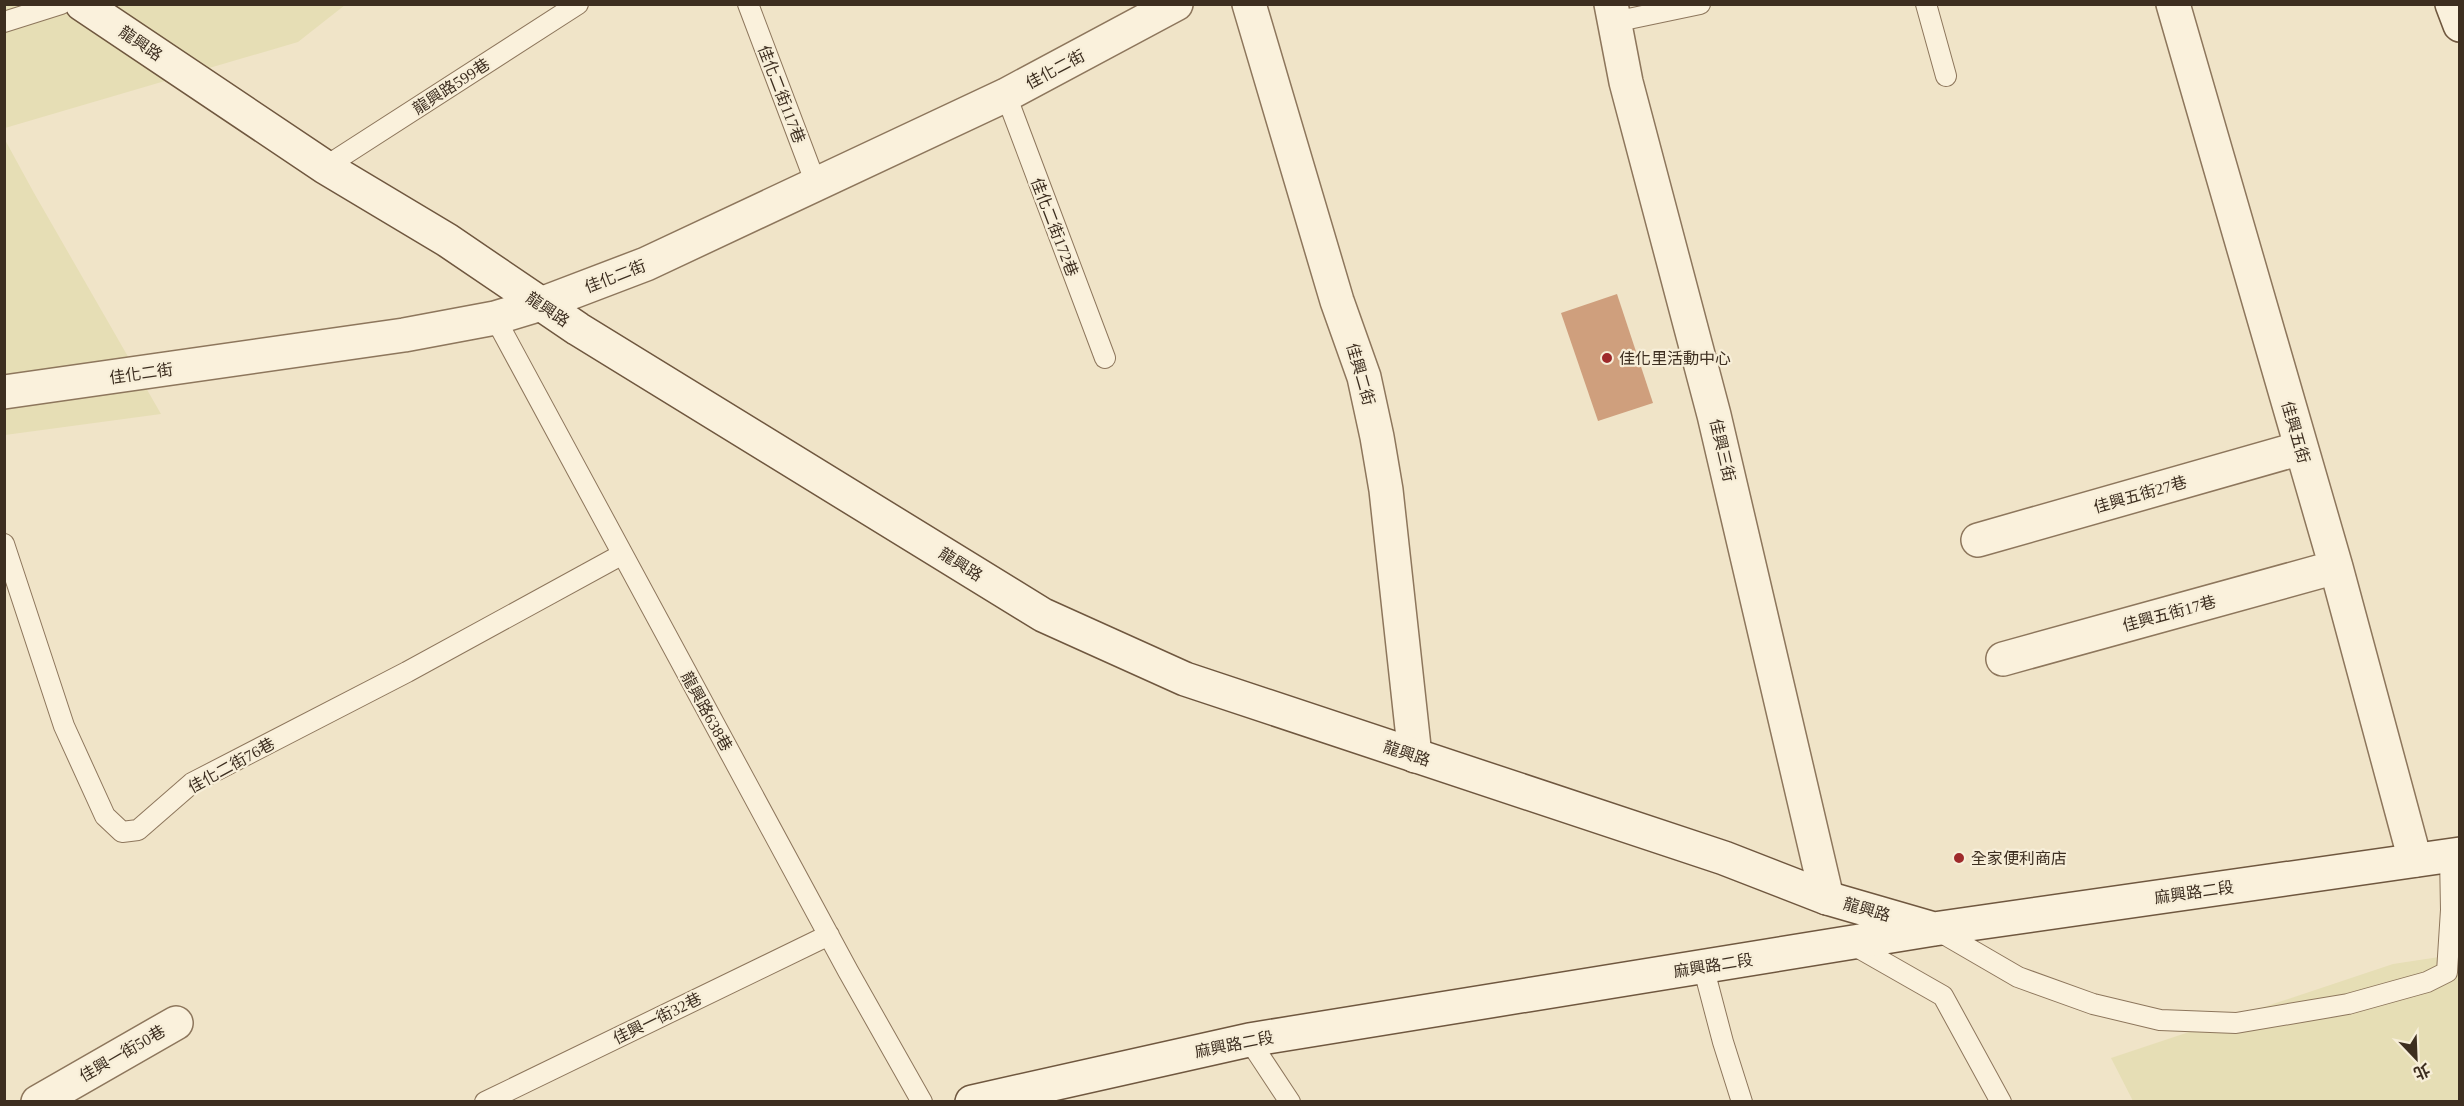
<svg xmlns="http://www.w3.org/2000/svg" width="2464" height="1106" font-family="'Times New Roman','Noto Sans TC',serif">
  <rect width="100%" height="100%" fill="#f0e4c8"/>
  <!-- farmland -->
  <path fill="#e6deb5" d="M5 5H345L298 42 5 128Z
    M4 138 34 193 161 414 5 435Z
    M2459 954V1101H2133L2111 1058 2393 964Z"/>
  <!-- building -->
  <path fill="#cf9f7d" d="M1617 294 1653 403 1598 421 1561 313Z"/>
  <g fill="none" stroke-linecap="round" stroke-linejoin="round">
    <!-- lane casing -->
    <g stroke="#8d765c" stroke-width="22">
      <path id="lane" d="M748 4 816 184
        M1926 4 1946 76
        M4 22 61 4
        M1614 22 1700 4
        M1006 95 1105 358
        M325 167 578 4
        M495 318 848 971 922 1102
        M4 544 64 726 105 816 122 832 138 830 192 783 407 672 621 555
        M1937 930 2018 977 2093 1004 2160 1020 2236 1023 2348 1004 2427 982 2447 972 2451 910 2450 855
        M1850 943 1943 996 2001 1102
        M1703 966 1723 1042 1742 1102
        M1249 1040 1290 1102
        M485 1102 829 935"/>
    </g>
    <!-- street casing -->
    <g stroke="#8d765c" stroke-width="36">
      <path id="street" d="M1249 4 1337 301 1364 377 1377 437 1386 490 1415 756
        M1611 4 1626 82 1714 415 1827 898
        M2173 4 2336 567 2415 860
        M4 392 404 335 495 318 541 304 646 264 1006 95 1176 4
        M1978 540 2301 448
        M2003 659 2336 567
        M38 1102 176 1023"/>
    </g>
    <!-- secondary casing -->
    <g stroke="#6f573f" stroke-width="36">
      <path id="secondary" d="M82 4 325 167 447 240 578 329 1043 615 1185 679 1724 858 1827 898 1934 929
        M2452 4 2460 25
        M972 1102 1249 1040 1934 929 2460 854"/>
    </g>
    <!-- lane -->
    <use href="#lane" stroke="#faf1dc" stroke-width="20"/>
    <!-- street -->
    <use href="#street" stroke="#faf1dc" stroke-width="33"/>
    <!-- secondary -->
    <use href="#secondary" stroke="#faf1dc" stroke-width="33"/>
  </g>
  <!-- markers -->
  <g fill="#9e2a2b" stroke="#f7eed8" stroke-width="2">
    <circle cx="1607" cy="358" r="6"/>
    <circle cx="1959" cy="858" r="6"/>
  </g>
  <g text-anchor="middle" stroke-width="4.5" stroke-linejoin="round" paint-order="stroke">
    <!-- street labels -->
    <g font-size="16" fill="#3d2e20" stroke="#f7eed8">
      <text transform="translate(141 43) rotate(34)" y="6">龍興路</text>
      <text transform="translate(1055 69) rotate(-28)" y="6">佳化二街</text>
      <text transform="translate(451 86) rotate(-33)" y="6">龍興路599巷</text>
      <text transform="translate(782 94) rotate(69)" y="6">佳化二街117巷</text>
      <text transform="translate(1055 227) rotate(69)" y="6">佳化二街172巷</text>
      <text transform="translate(615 276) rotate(-21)" y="6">佳化二街</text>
      <text transform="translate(548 309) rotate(34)" y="6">龍興路</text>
      <text transform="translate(141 373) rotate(-8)" y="6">佳化二街</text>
      <text transform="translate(1361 374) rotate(74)" y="6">佳興二街</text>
      <text transform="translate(2296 432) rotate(74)" y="6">佳興五街</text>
      <text transform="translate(1723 450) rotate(77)" y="6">佳興三街</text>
      <text transform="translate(2140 494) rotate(-16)" y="6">佳興五街27巷</text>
      <text transform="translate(961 564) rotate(32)" y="6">龍興路</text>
      <text transform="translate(2169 613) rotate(-15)" y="6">佳興五街17巷</text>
      <text transform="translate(707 711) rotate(61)" y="6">龍興路638巷</text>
      <text transform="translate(1407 753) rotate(18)" y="6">龍興路</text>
      <text transform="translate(231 765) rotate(-29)" y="6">佳化二街76巷</text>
      <text transform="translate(2194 892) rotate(-8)" y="6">麻興路二段</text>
      <text transform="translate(1867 909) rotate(16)" y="6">龍興路</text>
      <text transform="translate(1713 965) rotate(-9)" y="6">麻興路二段</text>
      <text transform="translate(657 1018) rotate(-26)" y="6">佳興一街32巷</text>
      <text transform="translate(1234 1044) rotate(-11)" y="6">麻興路二段</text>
      <text transform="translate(122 1053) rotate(-30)" y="6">佳興一街50巷</text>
    </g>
    <!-- poi labels -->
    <g font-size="16" fill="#3d2e20" stroke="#f7eed8" text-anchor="start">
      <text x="1619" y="364">佳化里活動中心</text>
      <text x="1971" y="864">全家便利商店</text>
    </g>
  </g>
  <!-- border -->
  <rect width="2464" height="1106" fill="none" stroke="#3d2e20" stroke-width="12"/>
  <!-- north arrow -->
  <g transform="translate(2416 1058) rotate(157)" stroke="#f7eed8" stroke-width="4.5" paint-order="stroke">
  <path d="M0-4.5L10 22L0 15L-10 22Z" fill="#3d2e20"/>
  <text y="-9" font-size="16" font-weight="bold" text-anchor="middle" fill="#3d2e20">北</text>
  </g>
</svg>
